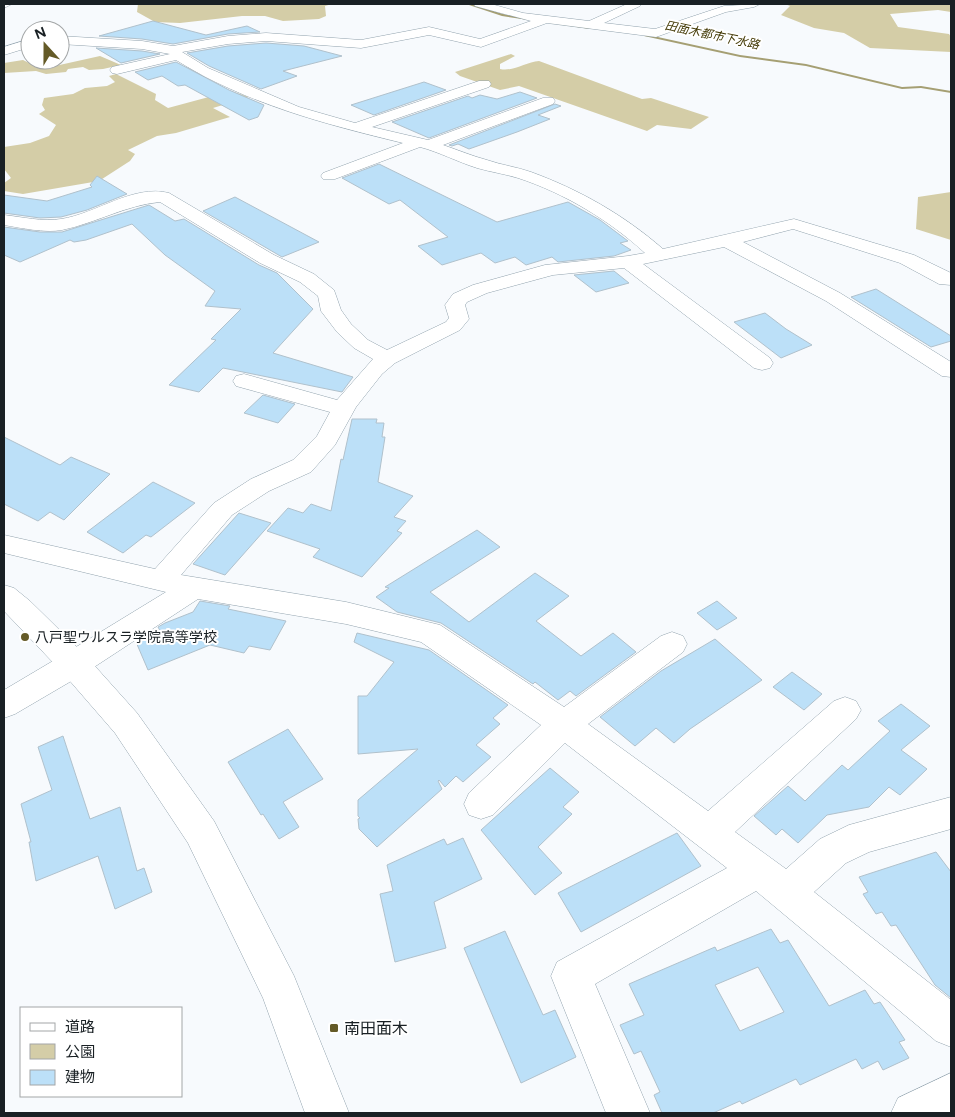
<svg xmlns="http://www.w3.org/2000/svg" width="955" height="1117" font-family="Figtree,'Noto Sans JP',sans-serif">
  <rect width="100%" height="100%" fill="#f7fafd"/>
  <!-- green -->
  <path fill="#d4cda7" d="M138 4H332L325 6 326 16 319 19 283 21 265 16H242L180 23 155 22 137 12Z
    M785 4H951V12L938 10 890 14 898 27 949 34 951 37V52L870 48 844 33 814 28 781 15 790 6Z
    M511 54 515 56 500 64V69C513 72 526 62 539 61L642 99 651 98 709 117 691 129 657 125 647 131 519 86 500 90 460 76 455 72Z
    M100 56 121 65 103 69 89 70 83 67 68 69 66 72 46 74 36 71 4 73V63L23 60 37 67 55 66Z
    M116 74 156 94 155 100 168 108 231 91 249 97 213 108 230 117 176 133 157 136 128 150 135 154 130 161 99 181 23 194 4 191V183L11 178 4 169V147L30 143 49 136 56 125 39 114 45 110 42 105 44 98 73 94 85 88 107 86 115 82 109 76Z
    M951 192V240L916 229 918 197Z"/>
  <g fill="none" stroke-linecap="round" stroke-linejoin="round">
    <!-- stream -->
    <path fill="#a59f73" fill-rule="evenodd" d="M466 4H471L503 14 592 28 590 29 502 16Z
      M644 34 740 55 806 64 902 87 921 86 951 91V93L921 88 902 89 806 66 740 57 644 36Z"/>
  </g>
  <!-- building -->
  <path fill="#bce0f8" stroke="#b0c1cc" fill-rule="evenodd" d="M153 21 206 35 247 26 260 32 228 34 173 44 142 39 99 36Z
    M266 43 304 46 342 56 283 71 297 76 261 89 209 66 187 53 228 46Z
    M96 48 142 51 160 54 121 63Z
    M176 62 229 90 264 105 258 117 249 120 185 85 178 86 162 76 148 80 135 72Z
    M424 82 446 90 374 115 351 105Z
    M520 92 537 98 429 138 392 122 468 96 472 98 480 95 497 99Z
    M555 104 561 106 538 115 550 119 517 132 469 149 458 144 452 146 449 145Z
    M379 164 497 222 568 202 600 220 628 241 620 243 631 250 614 256 558 262 552 257 526 265 515 257 495 263 481 253 442 265 418 246 448 237 400 200 389 204 342 178Z
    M97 176 127 194 87 210 61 217 40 218 4 213V195L47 201 92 187 90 185Z
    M235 197 319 242 282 257 203 211Z
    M149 205 175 221 184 219 259 265 277 273 313 309 273 353 353 377 342 392 223 368 199 392 169 385 216 340 211 339 241 309 205 306 215 291 165 255 132 224 86 240 74 242 70 240 20 262 4 255V227L40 232H62Z
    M614 271 629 283 596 292 574 275Z
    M876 289 951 336V341L931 347 851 297Z
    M765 313 786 329 812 345 781 358 734 322Z
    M263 395 295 404 278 423 244 413Z
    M352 419H377L376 423H384L382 437H385L378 482 413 496 394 517 406 521 397 531 402 533 362 577 313 557 320 549 267 531 288 508 303 513 311 504 331 511 341 459 343 460Z
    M4 437 60 465 71 457 110 474 64 520 50 512 38 521 4 504Z
    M153 482 195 503 151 537 146 535 123 553 87 532Z
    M239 513 271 523 225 575 193 564Z
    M477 530 500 547 430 592 469 622 535 573 569 596 536 621 581 656 613 633 636 652 576 696 570 691 558 700 535 682 533 684 441 623 397 612 376 597 389 588 385 587Z
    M200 601 230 606 228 609 286 621 270 650 249 646 244 653 210 645 148 670 136 642 160 631 158 627 165 623 193 612Z
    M717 601 737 618 717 630 697 613Z
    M357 633 429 650 508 705 493 718 500 724 476 745 491 757 463 782 456 776 445 787 439 780 438 781 442 789 377 847 359 829 358 819 360 818 358 816V800L418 749 358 754V696H367L394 662 354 642Z
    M715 639 762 680 690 729 674 743 656 728 635 746 600 717 661 671Z
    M792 672 822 694 804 710 773 687Z
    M901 704 930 726 901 750 927 769 900 795 889 787 869 807 827 815 798 843 782 829 776 835 754 816 788 786 805 801 842 765 848 770 890 731 878 721Z
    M288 729 323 779 283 802 299 827 279 839 263 814 261 815 228 762Z
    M63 736 90 819 120 807 137 871 144 868 152 892 115 909 98 856 36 881 29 842H31L21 804 52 790 38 747Z
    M550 768 579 792 563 807 572 814 538 847 562 873 535 895 481 830Z
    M677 833 701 866 581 932 558 893Z
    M463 838 482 879 434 902 446 948 395 962 380 894 393 891 387 865 444 839 447 845Z
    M936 852 951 872V998L935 985 896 925 891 926 882 912 876 914 863 894 868 892 859 877Z
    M771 929 780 943 788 940 829 1006 865 990 874 1004 880 1002 905 1040 899 1042 909 1058 883 1070 878 1061 862 1069 856 1059 800 1085 796 1079 742 1104 740 1101 713 1113H662L654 1095 660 1092 641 1051 634 1054 620 1025 644 1015 629 984 715 947 717 951ZM758 967 784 1012 740 1031 715 985Z
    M505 931 543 1015 555 1010 576 1057 521 1083 464 948Z"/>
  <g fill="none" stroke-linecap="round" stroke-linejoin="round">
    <!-- minor casing -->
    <g stroke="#92a3ae" stroke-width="1">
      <path id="minor" d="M4 4H12L4 8Z
        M474 4H491L523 13 589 21 627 4H641L640 6 604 23 655 29 724 6 760 4 754 7 726 12 656 37 547 23 481 47 429 35 361 48 266 41 228 44 182 52 208 68 299 107 355 123 479 81H489L491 84 489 87 372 127 428 140 543 98H553L555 101 553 104 443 145C458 150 472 156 487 160 501 165 517 167 531 172 580 190 624 215 663 249L794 219 914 255 951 273V285L939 284 900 263 793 229 743 242 840 293 951 362V377L942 376 826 301 724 247 643 264 770 358 773 363 770 368 762 370 754 368 624 268 553 275 487 293 467 302 465 305 469 319 460 330 395 363 382 374 356 407 335 445 311 472 269 491 232 515 181 575 346 602 440 625 564 707 661 636 672 632 683 636 687 644 683 652 588 724 708 811 834 701 845 697 856 701 861 710 856 719 735 832 786 869 820 839 849 825 951 797V829L869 852 846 863 814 892 951 1000V1047L936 1041 756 891 595 984 650 1113H606L551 976 557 962 727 868 565 743 493 815 481 819 469 815 464 804 469 793 541 725 421 642 346 624 198 599 85 673 15 714 4 718V690L63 655 166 592 4 553V535L155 569 214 503 251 479 293 460 317 436 330 412 236 386 233 381 236 376 244 374 337 400 373 359 354 348 337 332 321 311 318 296 300 282 260 263 160 202C126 205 96 223 62 230 44 233 22 228 4 225V215C22 217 43 222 61 219 96 214 133 184 169 193L274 255 314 274 334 290 341 310 351 324 368 340 387 350 446 322 449 318 445 305 453 294 473 285 545 265 628 256 645 253C609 220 564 193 518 178 505 174 491 172 477 168 458 162 439 152 420 147L335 179H323L321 176 323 173 403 143C324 124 245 103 176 60L117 74 112 73 110 70 112 67 170 54 142 49 60 44V36L142 41 173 46 228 36 266 33 361 40 429 27 480 39 531 21 475 6Z
        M30 39V47L4 55V47Z
        M951 1073V1113H891L898 1098Z"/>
    </g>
    <!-- tertiary casing -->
    <g stroke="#92a3ae" stroke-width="1">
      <path id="tertiary" d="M4 585 14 588 30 601 85 655 137 713 214 821 294 976 349 1113H305L263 998 188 843 115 733 63 673 4 611Z"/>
    </g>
    <!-- minor -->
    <use href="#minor" fill="#fff" fill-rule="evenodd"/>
    <!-- tertiary -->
    <use href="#tertiary" fill="#fff" fill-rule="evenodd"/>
  </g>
  <!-- markers -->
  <g fill="#645a27" stroke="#fff" stroke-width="2">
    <circle cx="25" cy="637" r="5"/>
    <rect x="329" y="1023" width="10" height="10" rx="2.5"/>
  </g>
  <g text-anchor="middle" stroke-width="4" stroke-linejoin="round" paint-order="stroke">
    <!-- far-water labels -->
    <g font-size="12" font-style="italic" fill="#443b07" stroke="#fff">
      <text transform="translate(712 35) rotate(12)" y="4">田面木都市下水路</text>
    </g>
    <!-- poi labels -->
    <g font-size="14" fill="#192024" stroke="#fff" text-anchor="start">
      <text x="35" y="642">八戸聖ウルスラ学院高等学校</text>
    </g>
    <!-- near-poi labels -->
    <g font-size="16" fill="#192024" stroke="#fff" text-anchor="start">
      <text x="344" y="1034">南田面木</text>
    </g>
  </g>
  <!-- border -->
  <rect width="955" height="1117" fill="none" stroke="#192024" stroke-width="10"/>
  <!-- legend -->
  <rect x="20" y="1007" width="162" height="90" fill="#ffffff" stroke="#a3a6a7"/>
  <rect x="30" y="1023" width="25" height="8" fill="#ffffff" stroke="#a3a6a7"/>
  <text x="65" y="1032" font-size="15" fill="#192024">道路</text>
  <rect x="30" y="1044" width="25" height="15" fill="#d4cda7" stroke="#a3a6a7"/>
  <text x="65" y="1057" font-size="15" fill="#192024">公園</text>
  <rect x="30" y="1070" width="25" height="15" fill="#bce0f8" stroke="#a3a6a7"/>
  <text x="65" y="1082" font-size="15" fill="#192024">建物</text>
  <!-- north arrow -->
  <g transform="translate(45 45) rotate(339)"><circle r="24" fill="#ffffff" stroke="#a3a6a7"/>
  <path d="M0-4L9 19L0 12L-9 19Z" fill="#645a27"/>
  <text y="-8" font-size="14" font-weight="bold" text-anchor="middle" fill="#192024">N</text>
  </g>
</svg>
